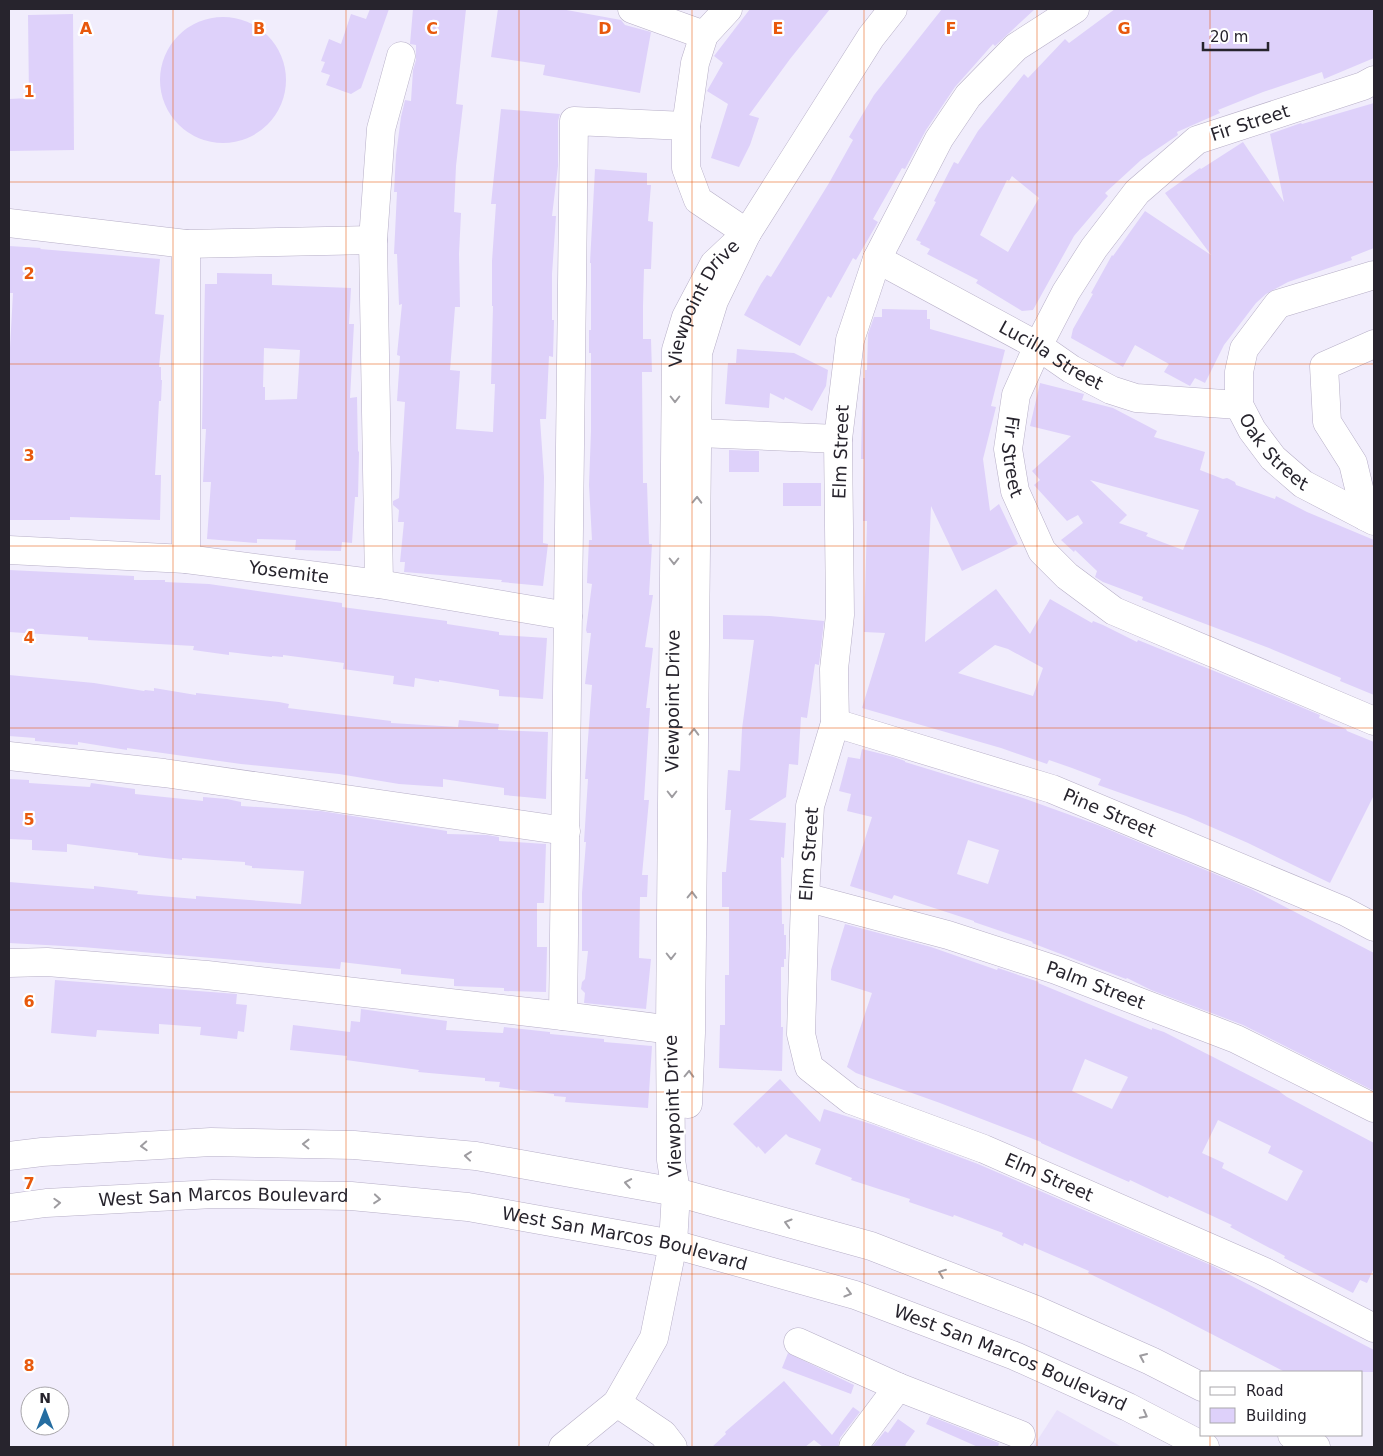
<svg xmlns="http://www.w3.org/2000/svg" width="1383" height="1456" font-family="'DejaVu Sans',sans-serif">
  <rect width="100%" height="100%" fill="#f1edfc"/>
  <!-- built -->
  <path fill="#e9e1fb" d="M1057 1410 1122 1447H1033Z"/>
  <!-- building -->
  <path fill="#ded1fa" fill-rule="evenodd" d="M370 9H389L361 88 351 94 326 85 330 75 321 72 325 62 321 61 329 39 341 44 351 14 366 19Z
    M413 9H466L456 104 463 105 456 166 454 212 461 213 459 254 460 307H455L450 370 460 371 456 429 493 432 495 384H491L493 306H492V261L496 204H491L501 109 560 114 558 121V166L552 216H556L552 274V320H554L553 357 549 356 546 419H540L544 477 543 543 548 544 543 586 501 582 502 580 404 572 405 562H400L404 522H398L399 510 393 505V501L399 498 405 402 397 401 400 356 397 355 402 304 399 305 397 254H394L397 192H394L396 155 401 117 405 100 411 101 413 70 416 60V45L410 44Z
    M498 9H561L621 20 625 25 651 32 640 93 543 75 545 65 491 57Z
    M750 9H830L790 59 749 115 759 118 750 145 739 167 711 158 728 104 707 91 723 63 714 56Z
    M942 9H1035L995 46 993 44 955 87 926 130 905 169 902 168 873 219 878 222 856 260 853 258 831 298 828 296 800 346 744 315 761 284 767 275 771 277 829 183 853 140 849 137 874 95Z
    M1115 9H1374V58L1324 79 1322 72 1263 92 1218 110 1220 113 1177 132 1178 135 1141 160 1105 193 1108 196 1074 236 1033 310 1022 311 976 283 978 280 927 254 930 249 920 244 921 242 916 240 936 202 934 201 954 162 958 164 978 131 1024 74 1028 78 1065 39 1069 43ZM1012 176 1039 198 1008 252 980 235 1007 180 1009 181Z
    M73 14 74 150 9 151V99L29 98 28 15Z
    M160 80a63 63 0 1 1 126 0a63 63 0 1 1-126 0Z
    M1374 103V248L1351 257 1352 260 1288 282 1266 294 1256 303 1224 345 1205 383 1195 378 1190 386 1164 372 1169 364 1135 345 1123 367 1071 338 1073 329 1093 294 1091 293 1112 255 1113 256 1145 211 1211 255 1165 193 1200 168 1201 169 1243 142 1284 202 1270 134 1301 123 1302 124Z
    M595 169 647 173V185H651L648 221 653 222 651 269H644L643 306V339H651L652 372H642L643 483H647L649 544H652L649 595H653L645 647 653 648 646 708H650L644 800H649L642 875H648L647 897H640L639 958 651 959 646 1009 584 1003 585 993 581 989 582 982 585 979 588 951H582V893L586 842H584L588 779H585L592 685 585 684 591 633H587L586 630 592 584 587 583 589 540H592L589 485 591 431V353H589V330H591V263H590Z
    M9 246 41 248 40 249 160 259 155 314 164 315 159 367H161V380H162L161 401H159L155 475H161L160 520 70 517V520H9V366L13 293H9Z
    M217 273 272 274V285L351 288 349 324H354L350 398 357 397 358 451 359 452 358 497H355L352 543 342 542 341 551 295 550 296 540 257 539V543L207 539 211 482H203L206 429H202L205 284H217ZM264 348 300 350 297 399 265 400V387H263Z
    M882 309 927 310V319H930V329L1005 350 991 406 996 407 983 459 990 511 999 504 1018 544 962 571 931 506 925 642 996 589 1030 634 1050 599 1092 623 1093 621 1103 625 1137 642 1138 640 1234 679 1320 715 1319 718 1346 729 1347 731 1374 742V795L1330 883 1248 843 1186 816 1098 785 1101 779 1072 768 1049 760 1047 764 1001 748 862 708 885 633 864 632 867 521H863L864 459H861L863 378H865V370H867L868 334 874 317H882ZM995 645 1008 649 1043 668 1033 696 958 673Z
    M737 349 794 353 828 370 826 386 812 411 785 397 784 400 770 393 769 408 725 404 728 363H736Z
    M1040 383 1084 394 1082 400 1113 408 1157 431 1154 437 1205 452 1200 470 1223 479 1227 478 1235 482 1236 485 1275 499 1276 496 1307 512 1374 540V695L1340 681 1341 678 1269 648 1142 600 1143 597 1103 582 1095 577 1097 571 1075 550 1074 552 1061 540 1083 523 1078 515 1067 521 1034 485 1040 480 1032 471 1071 436 1030 426ZM1090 480 1199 510 1183 550 1146 536 1148 533 1119 523 1127 515Z
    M729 450 759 451V472H729Z
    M783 483H821V506H783Z
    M9 570 134 576V580H165V582L209 584 342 603V607L447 621V624L499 632V635L547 638 543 699 499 696V690L439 680V682L415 678 414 687 393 684 394 676 343 669 344 663 283 655V657L272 656V657L229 652V655L193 650 194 646 88 640V637L9 632Z
    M723 615 770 616 824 621 819 665 815 664 807 718 801 717 798 765 789 764 786 797 749 820 786 823 784 858 781 857 782 924H784V935H786V959H784V967H781V1027H783L782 1071 719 1068 720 1025H725V975H729V907H722V872H726L731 810H725L728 770 740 771 742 729 754 640 723 639Z
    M9 675 94 683 144 691 145 690 154 691V688L196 695V693L279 702 289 704 288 708 391 721V723L458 727 459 720 499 724 498 730 548 732 546 799 504 795V788L443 779V787L399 784 339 774 241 764 127 748V750L78 742V745L35 741V738L9 736Z
    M862 749 894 757 905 761V762L1023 798 1098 825 1251 889 1374 953V1091L1243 1025 1151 990 1127 978 1126 979 1032 943 1033 942 974 922V921L894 895 892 899 850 886 872 817 847 811 851 794 839 791 848 757 860 759ZM968 840 999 850 988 884 957 874Z
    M9 779 29 780V783L90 787 91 783 135 789V794L203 801V797L227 799 241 802V806L321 811 447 831V834L487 835 499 837V841L546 844 544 903H537V947H547L546 992 504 991V988L454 986V979L401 974V969L341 962 340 969 82 947 9 943V882L94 889V886L138 891 137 894 196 899V896L301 904 304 871 252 868V866L245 865V862L182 858V860L138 855V853L67 844V852L32 850V840L9 839Z
    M845 924 931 947 997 970 998 968 1039 982 1038 983 1152 1030V1028L1164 1032 1280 1091V1092L1287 1097 1374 1143V1268L1367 1283 1360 1280 1353 1293 1284 1258 1285 1256 1230 1227 1232 1225 1169 1196 1168 1198 1130 1180 1129 1182 1041 1143V1142L940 1103 856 1073 847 1067 872 993 831 980V970ZM1085 1059 1128 1077 1112 1109 1072 1091ZM1218 1120 1271 1146 1268 1153 1303 1171 1287 1201 1222 1168 1224 1163 1202 1153Z
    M55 980 237 994 236 1004 247 1005 244 1032 238 1031 237 1039 200 1035 201 1027 159 1024V1034L97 1030 96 1037 51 1033Z
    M361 1009 447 1021 446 1030 503 1033 504 1027 550 1032V1034L604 1039V1042L652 1046 648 1108 565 1102 566 1097 554 1096V1094L499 1087 500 1082 485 1081V1078L418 1072 419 1070 346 1060 347 1056 290 1050 293 1025 350 1032 351 1021 360 1022Z
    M780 1079 820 1122 824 1109 874 1125 978 1164 1213 1266 1374 1350V1372H1285L1165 1310 1088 1273 1089 1271 1024 1243 1023 1246 1002 1236 1003 1233 954 1215 953 1217 909 1202 910 1199 851 1180 852 1178 815 1164 821 1149 789 1137 786 1134 765 1154 758 1146 757 1148 733 1124Z
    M788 1353 854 1385 851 1394 782 1368Z
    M784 1381 832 1435 853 1407 860 1412 840 1438 838 1447H823L814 1440 805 1447H712L726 1434 725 1432Z
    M930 1416 999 1443 998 1447H978L926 1424Z
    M898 1419 915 1431 905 1445 908 1447H872L885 1431 888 1433Z"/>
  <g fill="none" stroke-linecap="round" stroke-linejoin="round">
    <!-- minor casing -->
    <g stroke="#b7afc7" stroke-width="29">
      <g id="minor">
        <path d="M632 9 704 35"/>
        <path d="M728 9 704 35 695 63 686 126V168L698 200 747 233"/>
        <path id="s1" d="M1075 9 1016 47 968 96 939 139 877 259 850 340 838 439 840 615 834 669 835 723 810 806 805 897 801 1034 809 1067 851 1100 984 1149 1263 1271 1374 1328"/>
        <path id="s2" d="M1374 80 1363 86 1197 140 1137 192 1094 248 1066 292 1038 346 1016 395 1008 449 1015 491 1042 551 1067 576 1114 611 1374 721"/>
        <path d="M9 223 186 244 373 240"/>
        <path d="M186 244V559"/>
        <path id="s3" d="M877 259 1038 346 1071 369 1111 390 1136 398 1239 405"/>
        <path id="s4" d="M1374 275 1278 304 1244 349 1239 372V405L1252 430 1273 458 1303 484 1374 521"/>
        <path d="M698 433 838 439"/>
        <path d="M1366 517 1353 463 1327 422 1324 366 1374 344"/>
        <path id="s5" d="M9 550 186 559 379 584 568 616"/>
        <path d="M379 584 373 240 381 129 401 56"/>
        <path id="s6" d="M835 723 1052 789 1344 911 1374 927"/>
        <path d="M9 756 164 773 566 831"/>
        <path id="s7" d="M805 897 948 935 1056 970 1236 1039 1374 1108"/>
        <path d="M9 963 47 962 207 975 563 1016 688 1032"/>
        <path d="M563 1016 574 121 686 126"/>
        <path d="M688 1104 691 1033 698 353 714 301 747 233 871 37 893 9"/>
        <path d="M798 1342 898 1387 853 1447"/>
        <path d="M898 1387 1021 1435"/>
        <path d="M617 1403 663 1434 673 1447"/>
        <path id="s8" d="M563 1447 617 1403 654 1338 673 1244 676 1192 671 1160 670 1030 676 350 686 317 714 264 747 233"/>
      </g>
    </g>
    <!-- major casing -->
    <g stroke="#b7afc7" stroke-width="29">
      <g id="major">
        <path d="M9 1156 42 1152 211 1142 354 1145 476 1156 676 1192 871 1246 1034 1309 1151 1361 1202 1387"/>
        <path id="s9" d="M9 1208 46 1203 213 1194 351 1196 468 1207 673 1244 855 1295 1015 1356 1128 1407 1205 1447"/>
        <path d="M1292 1435 1316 1447"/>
      </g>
    </g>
    <!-- minor -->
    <use href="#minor" stroke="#fff" stroke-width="28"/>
    <!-- major -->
    <use href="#major" stroke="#fff" stroke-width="28"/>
  </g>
  <!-- one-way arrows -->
  <defs><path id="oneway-chevron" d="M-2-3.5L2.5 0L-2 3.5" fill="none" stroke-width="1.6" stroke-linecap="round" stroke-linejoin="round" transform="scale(1.25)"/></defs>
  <g stroke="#9e9ca0">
    <use href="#oneway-chevron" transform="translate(675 399) rotate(90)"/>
    <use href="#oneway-chevron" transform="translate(697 500) rotate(-89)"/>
    <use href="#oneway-chevron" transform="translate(674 561) rotate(90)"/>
    <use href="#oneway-chevron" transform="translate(694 732) rotate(-89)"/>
    <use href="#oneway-chevron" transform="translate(672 794) rotate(90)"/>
    <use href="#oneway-chevron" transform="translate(692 895) rotate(-89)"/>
    <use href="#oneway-chevron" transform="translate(671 956) rotate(90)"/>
    <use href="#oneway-chevron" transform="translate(689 1074) rotate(-88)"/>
    <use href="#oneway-chevron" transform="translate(306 1144) rotate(-179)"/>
    <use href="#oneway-chevron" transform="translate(144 1146) rotate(177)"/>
    <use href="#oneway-chevron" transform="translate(468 1156) rotate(-174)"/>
    <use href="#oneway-chevron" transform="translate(628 1183) rotate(-170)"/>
    <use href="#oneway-chevron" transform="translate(377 1199) rotate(5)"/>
    <use href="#oneway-chevron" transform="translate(57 1203) rotate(-3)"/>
    <use href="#oneway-chevron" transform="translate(788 1223) rotate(-164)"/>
    <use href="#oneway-chevron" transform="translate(942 1273) rotate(-159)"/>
    <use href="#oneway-chevron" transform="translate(848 1293) rotate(16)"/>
    <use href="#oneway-chevron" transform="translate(1143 1357) rotate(-156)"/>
    <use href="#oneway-chevron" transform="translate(1144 1415) rotate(28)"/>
  </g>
  <!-- grid -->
  <path fill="none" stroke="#e8590c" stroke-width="1" stroke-opacity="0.55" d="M173 9V1447M346 9V1447M519 9V1447M692 9V1447M864 9V1447M1037 9V1447M1210 9V1372M9 182H1374M9 364H1374M9 546H1374M9 728H1374M9 910H1374M9 1092H1374M9 1274H1374M1210 1435V1447"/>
  <g text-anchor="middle" stroke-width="4.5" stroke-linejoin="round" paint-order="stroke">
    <!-- street labels -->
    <g font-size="18" fill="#27242d" stroke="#fff">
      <text transform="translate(1250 123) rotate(-18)" y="6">Fir Street</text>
      <text dy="6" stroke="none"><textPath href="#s8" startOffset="1189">Viewpoint Drive</textPath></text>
      <text dy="6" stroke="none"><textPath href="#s3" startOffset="199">Lucilla Street</textPath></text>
      <text dy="6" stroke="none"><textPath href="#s4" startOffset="272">Oak Street</textPath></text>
      <text transform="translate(841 452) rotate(-88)" y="6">Elm Street</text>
      <text dy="6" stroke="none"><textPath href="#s2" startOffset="566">Fir Street</textPath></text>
      <text dy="6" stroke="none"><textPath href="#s5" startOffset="281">Yosemite</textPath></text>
      <text dy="6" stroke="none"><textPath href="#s8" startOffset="784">Viewpoint Drive</textPath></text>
      <text dy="6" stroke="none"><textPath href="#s6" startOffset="289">Pine Street</textPath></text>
      <text transform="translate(809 854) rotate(-86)" y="6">Elm Street</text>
      <text dy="6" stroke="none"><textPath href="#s7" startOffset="304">Palm Street</textPath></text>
      <text transform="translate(673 1106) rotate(-92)" y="6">Viewpoint Drive</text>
      <text dy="6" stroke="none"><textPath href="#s1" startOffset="1410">Elm Street</textPath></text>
      <text dy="6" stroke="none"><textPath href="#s9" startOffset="215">West San Marcos Boulevard</textPath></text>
      <text dy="6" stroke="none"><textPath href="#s9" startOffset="620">West San Marcos Boulevard</textPath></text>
      <text dy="6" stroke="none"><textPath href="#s9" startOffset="1025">West San Marcos Boulevard</textPath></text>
    </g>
  </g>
  <g font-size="16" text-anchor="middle" font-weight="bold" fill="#e8590c" stroke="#fff" stroke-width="4.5" stroke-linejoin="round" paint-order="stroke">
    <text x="86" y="34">A</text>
    <text x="259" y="34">B</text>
    <text x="432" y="34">C</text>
    <text x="605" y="34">D</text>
    <text x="778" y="34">E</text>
    <text x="951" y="34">F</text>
    <text x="1124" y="34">G</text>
    <text x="29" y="97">1</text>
    <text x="29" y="279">2</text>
    <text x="29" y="461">3</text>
    <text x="29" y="643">4</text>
    <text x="29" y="825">5</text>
    <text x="29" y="1007">6</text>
    <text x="29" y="1189">7</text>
    <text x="29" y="1371">8</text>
  </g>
  <!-- border -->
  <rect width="1383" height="1456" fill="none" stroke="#27242d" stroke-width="20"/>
  <!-- legend -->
  <rect x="1200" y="1371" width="162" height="65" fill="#ffffff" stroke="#a9a7ab"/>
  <rect x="1210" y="1387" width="25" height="8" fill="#ffffff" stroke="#a9a7ab"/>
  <text x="1246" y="1396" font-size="15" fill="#27242d">Road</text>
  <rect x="1210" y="1408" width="25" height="15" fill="#ded1fa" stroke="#a9a7ab"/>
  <text x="1246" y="1421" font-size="15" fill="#27242d">Building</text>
  <!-- north arrow -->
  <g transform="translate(45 1411)"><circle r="24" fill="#ffffff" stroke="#a9a7ab"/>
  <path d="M0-4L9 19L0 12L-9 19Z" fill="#256da1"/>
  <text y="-8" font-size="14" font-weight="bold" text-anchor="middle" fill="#27242d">N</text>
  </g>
  <!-- scale -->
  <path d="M1203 42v8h65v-8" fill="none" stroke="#27242d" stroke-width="2.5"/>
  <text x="1210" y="42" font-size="15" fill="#27242d" stroke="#ffffff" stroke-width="4" paint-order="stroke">20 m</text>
</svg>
